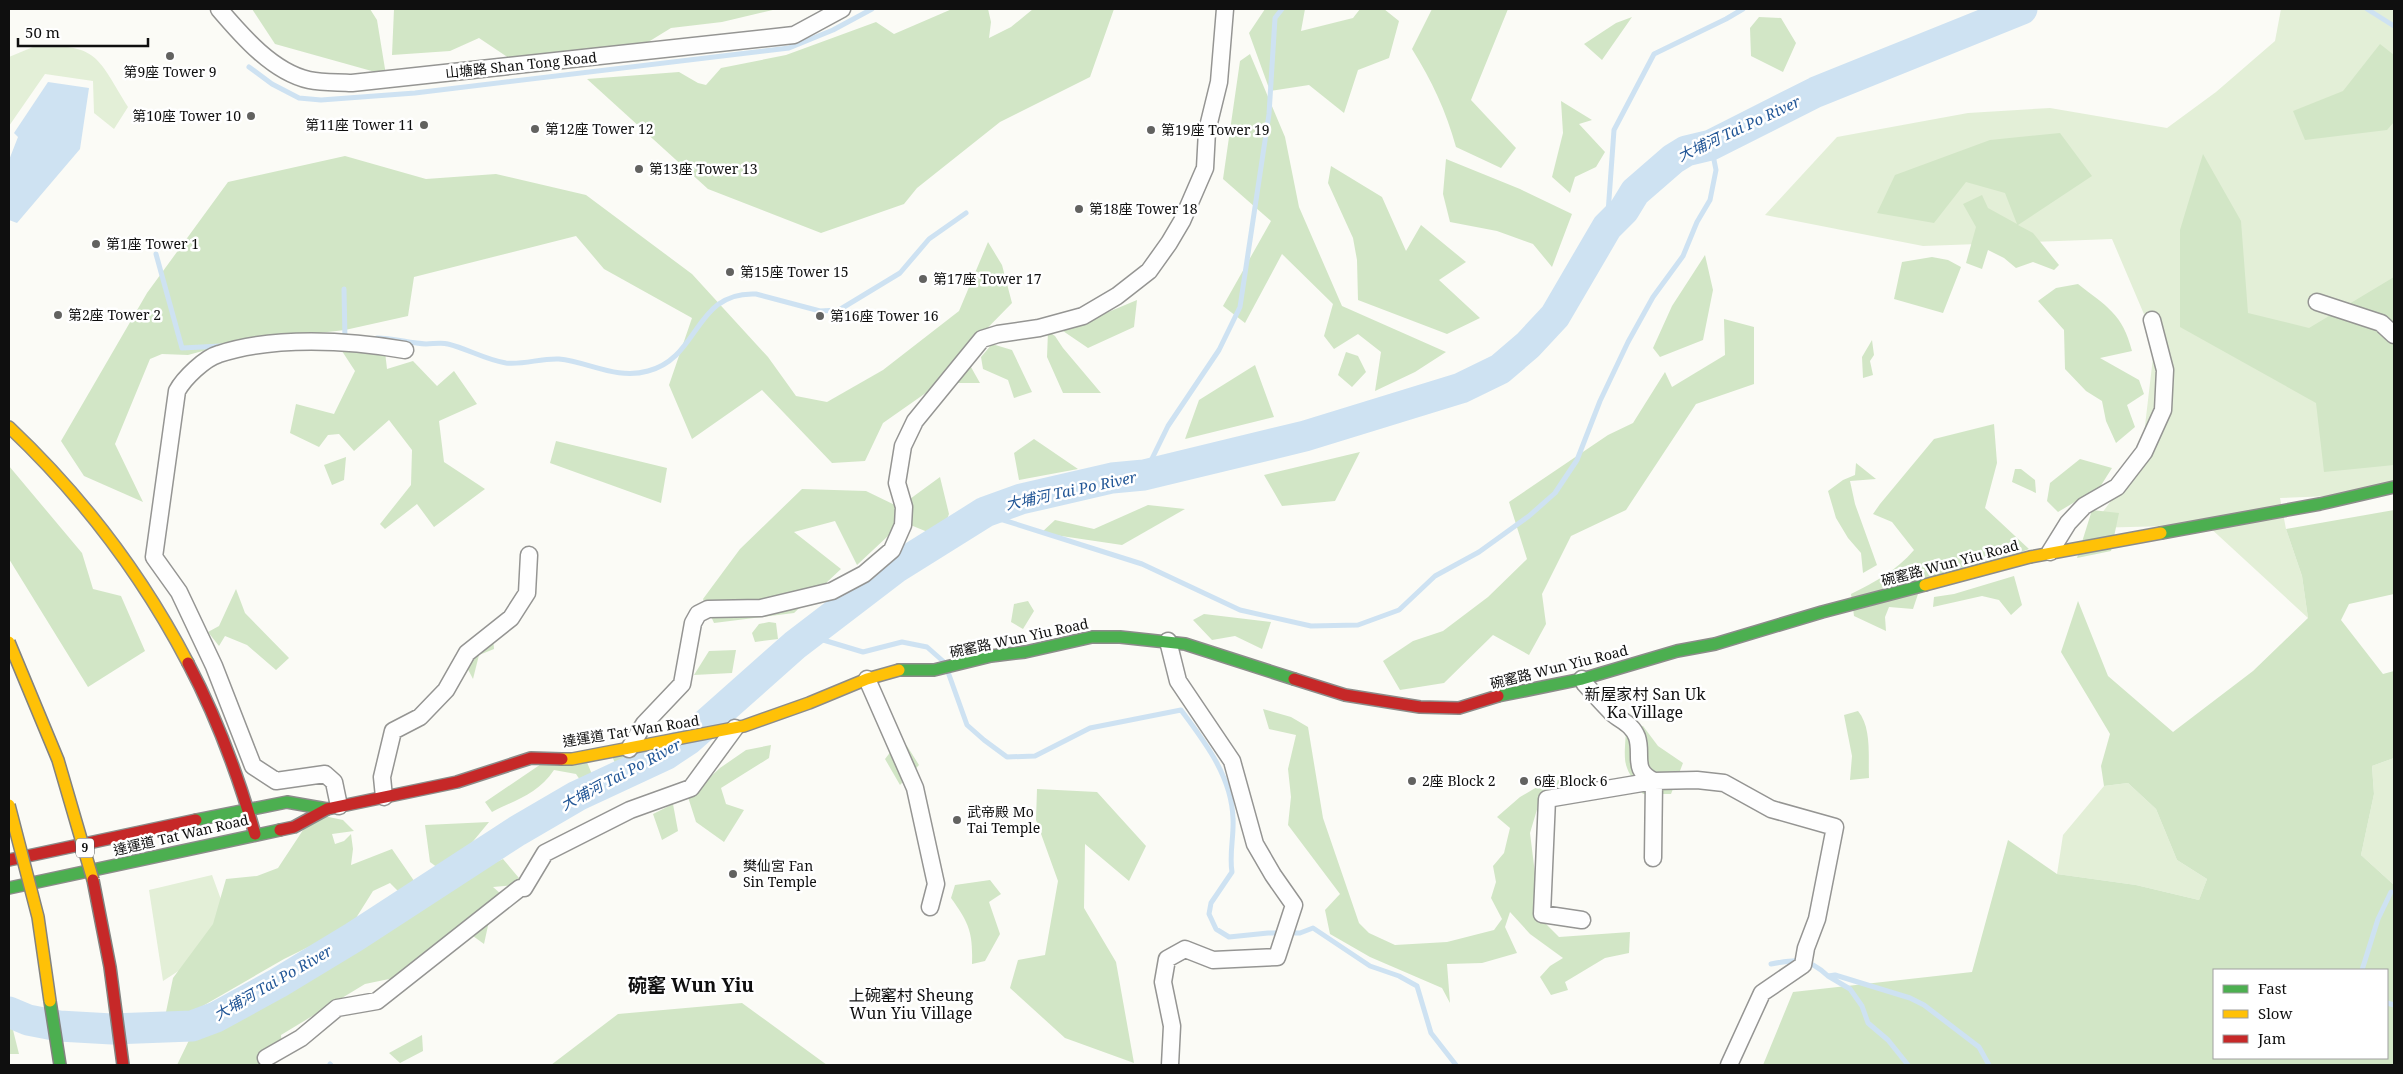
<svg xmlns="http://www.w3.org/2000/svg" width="2403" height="1074" font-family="'Noto Serif','Noto Sans TC',serif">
  <rect width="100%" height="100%" fill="#fbfbf6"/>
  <!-- green -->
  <path fill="#e3efd7" d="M2281 9H2394V492L2383 494 2280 498 2286 529 2302 576 2308 618 2207 525 2091 528 2141 460 2155 340 2112 239 1923 246 1765 215 1837 137 1968 113 2050 108 2167 128 2216 92 2275 41Z
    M33 47C98 43 97 57 128 107L114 129 94 113 93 81 45 74 9 126V57Z
    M2394 758V885L2361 855 2374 794 2372 766Z
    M2128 783 2156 809 2177 860 2207 879 2199 900 2136 885 2057 874 2063 835 2104 786Z
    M212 875 234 935 163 981 149 890Z"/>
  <!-- forest -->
  <path fill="#d2e6c6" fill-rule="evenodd" d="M252 9H370L377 20 386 75 275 44Z
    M394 9H777L722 22 671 28 614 63 530 72 479 38 450 51 392 55Z
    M952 9H988L991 22 989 38 1011 27 1033 9H1114L1090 77 1000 122 917 188 904 204 821 233 708 189 587 79 679 72 698 83 706 85 721 68 786 55 876 22 894 34Z
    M1265 9H1305L1301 31 1353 18 1360 9H1384L1399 21 1389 58 1358 70 1344 113 1309 85 1270 91 1249 33Z
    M1432 9H1508L1471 100 1516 148 1501 168 1456 147C1446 111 1432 81 1412 49Z
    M1632 17 1602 60 1584 44 1616 23Z
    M1759 17 1781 18 1796 43 1783 72 1751 56 1750 28Z
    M2380 44 2394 55V122L2387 130 2305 140 2293 111 2343 91Z
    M1250 54 1285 137 1299 207 1342 306 1446 352 1415 372 1375 391 1381 352 1358 334 1334 349 1324 336 1333 304 1282 254 1245 323 1223 306 1271 221 1223 179 1240 61Z
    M1561 101 1592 120 1579 124 1605 152 1596 167 1575 177 1570 193 1552 177 1563 133Z
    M2060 133 2092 176 2018 225 2033 233 2059 265 2054 270 2033 262 2016 268 2004 258 1988 250 1982 269 1966 263 1976 227 1963 204 1982 195 1988 208 2017 224 2005 193 1966 182 1934 223 1877 213 1895 175 1990 140Z
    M2203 154 2241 221 2248 313 2309 328 2394 277V465L2324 472 2316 403 2180 327V230Z
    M345 156 426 179 496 174 586 195 692 274 768 357 796 396 827 402 883 370 959 311 988 242 1002 265 1012 303 963 353 980 383H940L883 423 865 461 832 463 762 390 692 439 669 385 692 318 604 269 576 236 414 277 408 316 345 330 232 343 188 355 162 354 150 359 115 444 143 502 84 476 61 441 147 293 228 182Z
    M1446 159 1520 189 1572 214 1552 267 1533 244 1497 231 1450 222 1443 194Z
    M1331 166 1382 197 1406 251 1421 225 1466 262 1439 280 1480 318 1447 334 1358 300 1357 260 1353 238 1328 183Z
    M1705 255 1713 290 1703 340 1660 357 1653 348 1672 306Z
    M1932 257 1948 260 1961 267 1943 313 1894 299 1902 262Z
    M2078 284C2106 306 2123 314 2132 351L2100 358 2139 380 2144 394 2127 405 2135 427 2116 443 2106 421 2102 401 2086 391 2065 369 2064 330 2038 301 2056 288Z
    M1137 300 1134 327 1088 348 1063 331Z
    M1724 319 1754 327V384L1696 404 1626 510 1571 536 1542 594 1546 624 1529 655 1493 635 1444 683 1400 690 1383 661 1413 641 1443 631 1488 597 1527 559 1509 502 1608 435 1633 423 1665 372 1672 387 1725 355Z
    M1048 331 1055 336 1063 348 1101 393H1063L1047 357Z
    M1872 340 1874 355 1870 361 1873 375 1863 378 1862 357Z
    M384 343 387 369 413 361 437 386 454 371 477 404 439 421 444 462 485 489 434 527 417 504 385 529 380 524 411 485 412 450 389 420 354 451 339 434 328 435 319 447 290 433 296 404 334 414 355 371 340 348Z
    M992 344 1012 350 1032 392 1014 398 1008 380 983 369 981 357Z
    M1346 352 1358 356 1366 372 1352 387 1338 375Z
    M1255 365 1274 417 1185 439 1199 400Z
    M1994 424 1997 463 1985 508 2029 549 1918 594 1913 609 1889 607 1885 617 1886 631 1854 616 1851 594C1875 582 1896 571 1914 550L1892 522 1873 514 1880 504 1934 439Z
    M1034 439 1078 469 1019 480 1014 453Z
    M556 441 667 468 661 503 550 463Z
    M1360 452 1335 501 1282 506 1264 475Z
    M346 457 344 480 332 485 324 465Z
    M2080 459 2112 468 2100 487 2058 512 2047 501 2050 483Z
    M1856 463 1876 479 1850 481 1855 504 1877 565 1863 573 1861 553 1848 538 1836 518 1828 491 1843 480 1855 475Z
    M9 466 82 553 93 589 121 596 145 651 88 687 9 559Z
    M2015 469H2021L2035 480 2036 493 2012 482Z
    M940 477 949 514 940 537 903 522 857 565 835 521 794 532 841 569 794 613 714 623 703 599 740 549 802 489 866 491 899 507Z
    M1148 505 1185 509 1122 545 1041 533 1055 520 1094 529Z
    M2092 510 2119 513 2111 551 2077 558Z
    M2394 510V594L2349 604 2341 620 2383 674 2394 671V758L2372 766 2374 794 2361 855 2394 885V1065H1763L1793 992 1972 972 2008 840 2057 874 2136 885 2199 900 2207 879 2177 860 2156 809 2128 783 2104 786 2101 766 2110 734 2061 652 2078 601 2108 676 2173 732 2253 671 2308 618 2302 576 2286 529ZM2214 970H2387V1058H2214Z
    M2014 576 2022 605 2011 615 1999 600 1982 596 1933 607 1934 597 1954 594Z
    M236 589 245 613 289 658 276 670 247 645 225 636 219 646 208 632 219 626Z
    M1028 601 1034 611 1023 629 1011 622 1014 604Z
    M1204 614 1271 622 1262 649 1235 636 1212 640 1193 620Z
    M769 622 776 623 778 639 755 642 752 633 759 624Z
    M492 626 494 649 479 655 473 679 460 654Z
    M736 650 732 673 694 675 709 651Z
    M1263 709 1291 717 1308 727 1323 818 1359 923 1369 933 1395 945 1447 942 1494 930 1502 919 1491 898 1496 882 1493 866 1504 853 1510 828 1497 817 1520 797 1537 787 1536 776 1552 783 1572 774 1579 783 1571 791 1541 796 1530 833 1538 898 1535 913 1559 937 1630 932 1629 953 1605 958 1565 982 1568 990 1551 995 1540 977 1550 966 1563 958 1530 934 1510 912 1505 927 1517 953 1482 963 1447 964 1450 1003 1442 988 1370 957 1330 934 1325 910 1340 894 1288 825 1291 797 1288 769 1296 735 1269 729Z
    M1858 711C1872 728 1868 756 1869 778L1850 780 1852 756 1844 715Z
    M1643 726 1658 746 1683 763 1671 794H1643C1622 764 1624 766 1626 730Z
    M899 741 907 746 919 765 900 785 885 759Z
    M771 745 769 758 721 788 726 804 744 810 724 842 696 822 688 797 720 768 746 750Z
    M609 748 655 749 618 771Z
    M547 760H586L594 779 582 783 576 774 554 770C538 794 517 799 492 812L485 802Z
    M1037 789 1097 792 1146 846 1129 881 1085 844 1084 908 1116 962 1134 1063 1065 1038 1010 988 1018 960 1045 955 1058 881 1036 820Z
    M673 804 678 831 662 840 653 814Z
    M324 816 343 820 354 831 332 834 335 844 344 841 351 834 353 849 351 865 392 849 419 888 400 893 390 883 373 891 351 926 284 959 175 1022 166 1012 173 978 213 924 226 879 257 876 278 868 305 827Z
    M489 822 446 874 430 862 425 825Z
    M503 859 519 878 516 885 493 887 501 894 489 921 484 944 473 936 418 973 365 984 281 1035 283 1057 268 1065H177L193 1032 236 1015 422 906 448 884Z
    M990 880 1001 894 989 902 1000 934 985 961 972 964C973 932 969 923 951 898L955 885Z
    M742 1003 827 1065H551L618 1014Z
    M9 1025 12 1026 19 1054H9Z
    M422 1035 423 1051 400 1063 389 1053Z"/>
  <!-- water -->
  <path fill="#cee2f2" d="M48 82 89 88 80 149 17 223 9 220V160L18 137 14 133Z"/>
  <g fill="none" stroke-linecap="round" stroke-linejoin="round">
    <!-- stream -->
    <path stroke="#cee2f2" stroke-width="5" d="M2367 9 2394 26
      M249 67 272 84 299 98 321 100 415 93 789 48 833 30 872 9
      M1607 227 1614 130 1654 54 1726 19 1743 9
      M156 254 182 348 221 346
      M344 289 345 340
      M377 338C393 338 409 343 426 344 433 344 441 342 448 344 468 349 486 360 506 363 524 365 541 358 559 359 589 362 617 380 648 371 700 358 694 291 756 294L820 311 839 310 900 273 929 239 966 213
      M1144 475 1168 426 1219 350 1240 307 1269 114 1275 18 1282 9
      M985 512 1000 519 1142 564 1240 610 1311 626 1358 625 1399 610 1435 576 1479 552 1529 516 1555 493 1577 460 1600 401 1628 342 1653 297 1683 256 1697 222 1710 200 1716 170 1711 145
      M810 636 863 652 902 642 927 647 944 662
      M948 672 967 725 984 740 1007 757 1035 756 1090 728 1181 710C1205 742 1232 777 1233 819 1234 837 1229 854 1232 872L1211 903 1209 914 1216 929 1229 937 1268 933H1300L1313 928 1370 966 1399 976 1417 986 1431 1033 1456 1065
      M1771 964C1796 959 1808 957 1828 976L1835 975 1910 998 1924 1005 1979 1047 1989 1065
      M2362 970 2378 919 2391 892
      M1828 976 1850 989 1862 1006 1868 1023 1888 1040 1908 1065
      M2387 1003 2394 1005
      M330 1064 331 1065"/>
    <!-- river -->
    <path stroke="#cee2f2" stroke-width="31" d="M9 1012 28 1020 59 1026 112 1029 192 1026 216 1017 278 983 354 937 517 831 577 796 665 755 689 739 795 645 897 567 985 512 1021 499 1112 478 1144 475 1305 436 1461 388 1500 369 1528 345 1555 316 1607 227 1624 210 1635 192 1673 159 1686 151 1711 145 1816 92 2022 9"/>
    <!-- street casing -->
    <g stroke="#959593" stroke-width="19">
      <path id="street" d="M219 9C242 36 273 72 309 80 323 83 338 82 352 83L794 35 842 9
        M2317 302 2381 323 2394 335
        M2050 552 2068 523 2084 506 2117 487 2144 452 2163 410 2165 370 2152 320
        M1168 641 1178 681 1232 761 1255 844 1273 875 1294 905 1277 957 1213 960 1185 949 1167 959 1163 982 1172 1026 1170 1065
        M867 679 915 788 936 884 930 907
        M1582 679 1585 684C1594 694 1603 704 1612 713 1621 721 1632 724 1637 737 1643 755 1631 770 1654 781
        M629 749 644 724 682 684 693 623 698 614 708 609 761 608 832 591 864 574 892 550 903 525 904 507 897 483 903 446 915 421 982 339 998 334 1039 328 1083 316 1117 296 1149 271 1169 243 1182 221 1205 168 1207 131 1219 82 1225 9
        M384 797 382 777 393 731 420 717 446 690 467 653 511 618 527 593 529 555
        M339 806 334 782 325 774 276 781 253 766 214 666 179 592 154 557 177 391C184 378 205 358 219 354 274 336 348 340 405 350
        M1653 858 1654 781
        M1582 920 1542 914 1547 799 1654 781 1697 780 1724 783 1771 809 1835 827 1817 919 1806 948 1803 965 1762 993 1729 1065
        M266 1058 301 1038 337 1008 377 1001 520 888H524L545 853 630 810 691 788 735 728"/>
    </g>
    <!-- fast casing -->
    <g stroke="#8c8c8a" stroke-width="14">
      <path id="fast" d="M2161 533 2320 504 2394 487
        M899 670H934L991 656 1025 652 1092 637H1120L1185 644 1294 679
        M1498 696 1582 679 1677 651 1715 644 1822 612 1925 585
        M196 820 287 802 327 809
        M9 888 280 830"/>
    </g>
    <!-- slow casing -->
    <g stroke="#8c8c8a" stroke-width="14">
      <path id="slow" d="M9 427C81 495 142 575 188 663
        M1925 585 2030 557 2161 533
        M562 759H572L744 726 809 703 867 679 899 670"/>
    </g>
    <!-- jam casing -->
    <g stroke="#8c8c8a" stroke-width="14">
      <path id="jam" d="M188 663C217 718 238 775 255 834
        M1294 679 1345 695 1420 707 1459 708 1498 696
        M280 830 294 827 327 809 457 782 531 758 562 759
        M9 860 196 820"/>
    </g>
    <!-- street -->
    <use href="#street" stroke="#fefefe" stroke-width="16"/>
    <!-- fast -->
    <use href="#fast" stroke="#4caf50" stroke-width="11"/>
    <!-- slow -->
    <use href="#slow" stroke="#ffc107" stroke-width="11"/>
    <!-- jam -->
    <use href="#jam" stroke="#c62828" stroke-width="11"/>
    <!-- fast-bridge casing -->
    <g stroke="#838380" stroke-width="14" stroke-linecap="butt">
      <path id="fast-bridge" d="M50 1001 60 1065"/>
    </g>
    <!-- slow-bridge casing -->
    <g stroke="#838380" stroke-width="14" stroke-linecap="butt">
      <path id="slow-bridge" d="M9 642 58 760 93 880
        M9 805 38 917 50 1001"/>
    </g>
    <!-- jam-bridge casing -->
    <g stroke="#838380" stroke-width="14" stroke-linecap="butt">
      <path id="jam-bridge" d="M93 880 110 967 123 1065"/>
    </g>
    <!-- fast-bridge -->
    <use href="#fast-bridge" stroke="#4caf50" stroke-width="11"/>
    <!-- slow-bridge -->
    <use href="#slow-bridge" stroke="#ffc107" stroke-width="11"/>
    <!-- jam-bridge -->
    <use href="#jam-bridge" stroke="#c62828" stroke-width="11"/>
  </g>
  <!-- markers -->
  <g fill="#626260" stroke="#fff" stroke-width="2">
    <circle cx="170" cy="56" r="5"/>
    <circle cx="251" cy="116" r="5"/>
    <circle cx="424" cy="125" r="5"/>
    <circle cx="535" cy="129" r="5"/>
    <circle cx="1151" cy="130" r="5"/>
    <circle cx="639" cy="169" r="5"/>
    <circle cx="1079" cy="209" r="5"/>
    <circle cx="96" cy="244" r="5"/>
    <circle cx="730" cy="272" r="5"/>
    <circle cx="923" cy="279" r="5"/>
    <circle cx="58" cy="315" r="5"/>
    <circle cx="820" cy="316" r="5"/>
    <circle cx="1412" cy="781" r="5"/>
    <circle cx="1524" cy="781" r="5"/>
    <circle cx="957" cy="820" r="5"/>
    <circle cx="733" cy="874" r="5"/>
  </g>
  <g text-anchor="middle" stroke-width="5" stroke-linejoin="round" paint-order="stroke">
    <!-- shield labels -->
    <rect fill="#fff" stroke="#575757" stroke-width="1" x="76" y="838.5" width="18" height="19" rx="4"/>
    <g font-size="12" font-weight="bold" fill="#0f0f0f">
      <text x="85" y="852">9</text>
    </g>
    <!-- street labels -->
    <g font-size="14" fill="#0f0f0f" stroke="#fff">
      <text transform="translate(521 65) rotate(-6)" y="5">山塘路 Shan Tong Road</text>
      <text transform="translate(1950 563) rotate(-15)" y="5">碗窰路 Wun Yiu Road</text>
      <text transform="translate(1019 638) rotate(-12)" y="5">碗窰路 Wun Yiu Road</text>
      <text transform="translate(1559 667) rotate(-14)" y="5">碗窰路 Wun Yiu Road</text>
      <text transform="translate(631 731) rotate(-9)" y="5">達運道 Tat Wan Road</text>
      <text transform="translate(181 835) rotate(-13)" y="5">達運道 Tat Wan Road</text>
    </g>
    <!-- poi labels -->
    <g font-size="14" fill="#0f0f0f" stroke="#fff" text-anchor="start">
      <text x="170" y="77" text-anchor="middle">第9座 Tower 9</text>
      <text x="241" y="121" text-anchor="end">第10座 Tower 10</text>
      <text x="414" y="130" text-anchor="end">第11座 Tower 11</text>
      <text x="545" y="134">第12座 Tower 12</text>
      <text x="1161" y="135">第19座 Tower 19</text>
      <text x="649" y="174">第13座 Tower 13</text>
      <text x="1089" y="214">第18座 Tower 18</text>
      <text x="106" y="249">第1座 Tower 1</text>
      <text x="740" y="277">第15座 Tower 15</text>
      <text x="933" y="284">第17座 Tower 17</text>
      <text x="68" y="320">第2座 Tower 2</text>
      <text x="830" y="321">第16座 Tower 16</text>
      <text x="1422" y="786">2座 Block 2</text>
      <text x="1534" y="786">6座 Block 6</text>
      <text x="967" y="817">武帝殿 Mo<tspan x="967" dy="16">Tai Temple</tspan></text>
      <text x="743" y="871">樊仙宮 Fan<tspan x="743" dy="16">Sin Temple</tspan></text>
    </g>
    <!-- water labels -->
    <g font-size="15" font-style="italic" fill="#235797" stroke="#fff">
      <text transform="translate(1739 129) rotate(-25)" y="5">大埔河 Tai Po River</text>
      <text transform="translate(1071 491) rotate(-12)" y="5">大埔河 Tai Po River</text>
      <text transform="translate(621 775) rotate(-28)" y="5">大埔河 Tai Po River</text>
      <text transform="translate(273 983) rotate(-30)" y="5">大埔河 Tai Po River</text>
    </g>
    <!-- quarter labels -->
    <g font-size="16" fill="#0f0f0f" stroke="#fff">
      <text x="1645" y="700">新屋家村 San Uk<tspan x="1645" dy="18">Ka Village</tspan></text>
      <text x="911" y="1001">上碗窰村 Sheung<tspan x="911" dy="18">Wun Yiu Village</tspan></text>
    </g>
    <!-- district labels -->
    <g font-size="19" font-weight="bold" fill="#0f0f0f" stroke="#fff">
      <text x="691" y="992">碗窰 Wun Yiu</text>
    </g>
  </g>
  <!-- border -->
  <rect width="2403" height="1074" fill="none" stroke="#0f0f0f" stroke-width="20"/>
  <!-- legend -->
  <rect x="2213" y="969" width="175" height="90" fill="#ffffff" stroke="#9f9f9f"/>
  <rect x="2223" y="985" width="25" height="8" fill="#4caf50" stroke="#9f9f9f"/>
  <text x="2258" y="994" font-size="15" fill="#0f0f0f">Fast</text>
  <rect x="2223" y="1010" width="25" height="8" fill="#ffc107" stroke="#9f9f9f"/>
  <text x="2258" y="1019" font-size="15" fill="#0f0f0f">Slow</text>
  <rect x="2223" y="1035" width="25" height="8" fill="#c62828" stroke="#9f9f9f"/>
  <text x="2258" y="1044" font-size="15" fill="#0f0f0f">Jam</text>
  <!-- scale -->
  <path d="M18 38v8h130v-8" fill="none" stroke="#0f0f0f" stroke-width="2.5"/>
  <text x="25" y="38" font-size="15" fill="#0f0f0f" stroke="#ffffff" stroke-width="4" paint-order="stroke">50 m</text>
</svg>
